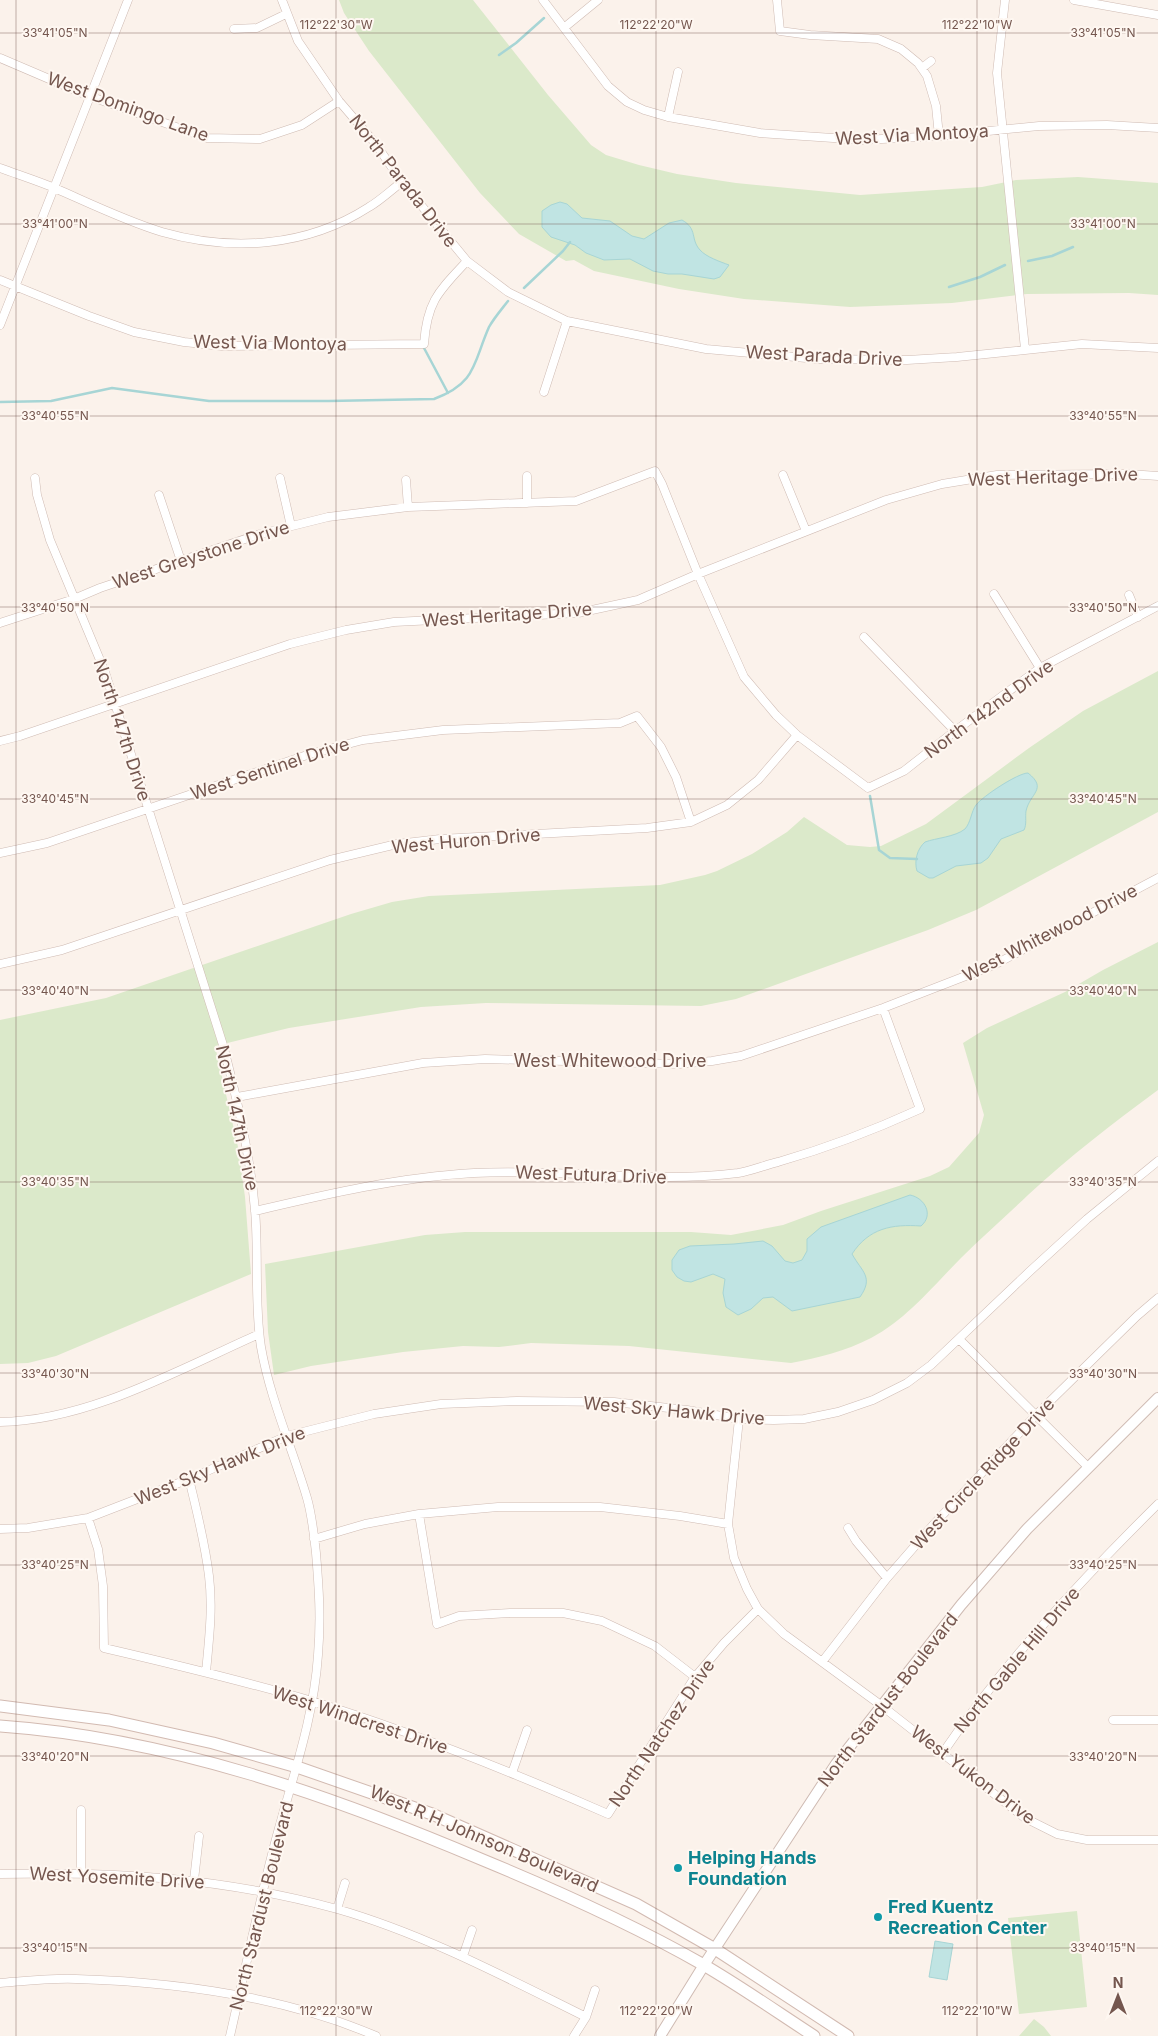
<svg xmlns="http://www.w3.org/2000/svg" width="1158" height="2036" font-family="Inter,sans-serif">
  <rect width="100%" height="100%" fill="#fbf2eb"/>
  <!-- green -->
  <path fill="#dbe9ca" d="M339 0H473L548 95 591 145 606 155 639 165 677 174 736 183 860 195 982 187 1016 180 1078 177 1158 183V295L1129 293 1027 294 952 303 850 307 744 299 679 289 594 271 574 260 566 261 519 234 480 193 369 51 344 13Z
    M1158 671V812L976 910 928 930 736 999 701 1006 486 1003 421 1007 289 1028 215 1046 238 1147 245 1197 251 1274 56 1356 28 1363 0 1364V1020L106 998 351 914 392 902 429 896 660 885 705 875 717 871 752 854 787 832 804 817 847 845 870 847 881 846 926 824 1029 748 1083 711Z
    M1158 942V1090C1113 1123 1069 1157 1028 1195 1006 1216 983 1236 961 1258 933 1286 907 1319 871 1338 846 1351 818 1358 791 1363L629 1346 531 1343 499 1347 463 1346 403 1352 311 1366 274 1375 268 1332 265 1264 425 1235 465 1232H691L731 1235 783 1225 821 1211 930 1176 949 1167 979 1133 984 1115 963 1043 987 1028 1065 992 1103 970Z
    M1077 1911 1087 2007 1019 2014 1008 1918Z
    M1034 2019 1044 2027 1051 2036H1019Z"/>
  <!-- water -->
  <path fill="#c0e4e3" stroke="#a7d5d5" d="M560 202 567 204 582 218 610 221 632 236 644 239 669 223 682 220C698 229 690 239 700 250 706 257 721 262 729 265L720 277 714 279 682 274H668L653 271 630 259 604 260 586 253 575 245 551 237 542 227V211L551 205Z
    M1028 773C1048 789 1030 793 1026 811 1025 817 1027 824 1024 830L1001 839 988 858 981 863 956 866 933 878H929L917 871C914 861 917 849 925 842 936 838 955 837 965 829 971 822 971 812 976 805 983 796 1018 773 1028 773Z
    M910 1195C925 1198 934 1215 921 1226 892 1224 869 1228 852 1254 862 1272 874 1277 860 1297L792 1311 773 1297 763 1298 751 1309 738 1315 726 1307 723 1293 725 1279 713 1274 691 1282 684 1281 677 1277 672 1270V1260L679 1250 690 1246 734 1244 763 1241 772 1246 785 1261 793 1263 802 1260 807 1251V1239L821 1227Z
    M935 1941 953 1944 947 1980 929 1977Z"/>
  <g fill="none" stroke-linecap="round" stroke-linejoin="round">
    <!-- stream -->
    <path stroke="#a7d5d5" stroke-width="2.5" d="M499 55 516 43 544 18
      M1028 261 1052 256 1073 247
      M949 287 980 277 1005 265
      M524 288 563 251 570 242
      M424 348 448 393
      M0 402 51 401 112 388 209 401H329L434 399C477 383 473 363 489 327 494 318 501 310 508 301
      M870 796 879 850 890 858 917 859"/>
    <!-- minor casing -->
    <g stroke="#cfbbb3" stroke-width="9">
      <path id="minor" d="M282 0 298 41 339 101 375 143 402 182 467 261 508 292 567 321 706 349 817 359 907 360 957 357 1082 344 1158 348
        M543 0 608 86 627 102 644 110 668 117 760 133 863 140 939 136 1039 126 1107 125 1158 128
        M777 0 780 31 810 35 878 39 901 49 918 63 927 76 936 106 939 136
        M1005 0 997 73 1025 349
        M1074 0 1158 15
        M565 27 598 0
        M234 29 257 28 286 14
        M0 58 89 96 207 138 260 139 302 125 339 101
        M922 68 931 61
        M668 117 678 72
        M0 168C19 175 38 181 57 189 91 204 126 221 162 232 232 252 307 247 369 207 381 200 391 190 402 182
        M0 280 89 316 134 332 184 342 222 346 424 344C427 301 439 291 467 261
        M0 325 128 0
        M544 392 567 321
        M783 475 806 531
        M527 476V503
        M35 478 37 495 50 540 105 672 223 1045C237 1099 250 1154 255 1210 259 1255 254 1302 261 1347 270 1399 292 1447 307 1498 312 1515 314 1535 316 1553 319 1589 321 1618 318 1655 314 1715 295 1770 279 1828 260 1896 246 1967 230 2036
        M280 478 291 526
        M406 480 408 507
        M159 495 181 561
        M994 594 1040 668
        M1129 595 1138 617
        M0 623 74 599 100 588 260 534 328 517 408 507 576 501 655 471 662 484 698 574 744 677 776 715 797 735 868 788 904 771 955 731 1040 668 1158 606
        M864 637 955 731
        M0 741 20 736 290 644 346 630 394 622 578 613 638 600 698 574 886 500 942 484 997 475 1129 474 1158 476
        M0 853 47 843 310 754 363 740 443 730 620 723 637 716 661 747 676 777 691 822
        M0 964 62 950 330 860 397 844 440 839 647 828 691 822 727 805 758 780 797 735
        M237 1097 423 1063 485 1059 679 1064 712 1061 741 1056 883 1008 994 965 1158 878
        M255 1211C327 1194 400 1177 474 1173 562 1168 650 1184 738 1173 751 1171 765 1165 778 1162 827 1148 874 1130 920 1109L883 1008
        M960 1340 1088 1467
        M739 1419 728 1524 734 1558 747 1589 758 1609 784 1634 882 1706 1025 1818 1057 1834 1087 1840H1158
        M0 1422C88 1421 180 1369 259 1334
        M189 1479C197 1511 205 1543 209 1576 213 1608 209 1640 206 1672
        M419 1514 437 1624 459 1616 510 1613H563L602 1621 655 1646 695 1677
        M88 1518 98 1549 103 1586 104 1648C173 1664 243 1681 312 1701 413 1732 512 1772 608 1814L695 1677 724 1643 758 1609
        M848 1528 856 1541 887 1578
        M0 1529 28 1528 88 1518 189 1479 287 1436 374 1414 441 1404 517 1401 614 1402 687 1410 739 1419 774 1420 804 1419 838 1412 873 1400 907 1383 931 1365 1029 1272 1087 1219 1158 1161
        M314 1539 365 1524 419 1514 498 1507H600L680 1516 728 1524
        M822 1662 887 1578 934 1524 1036 1415 1137 1316 1158 1298
        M1113 1720H1158
        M942 1754C1004 1663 1080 1581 1158 1504
        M512 1773 527 1730
        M81 1873V1810
        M0 1874C117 1871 223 1878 337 1909 424 1934 505 1977 586 2017
        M194 1880 199 1836
        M337 1909 345 1883
        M463 1956 472 1930
        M0 1983C25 1981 51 1978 76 1979 177 1982 283 1996 376 2036
        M574 2036 586 2017 595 1990"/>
    </g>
    <!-- tertiary casing -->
    <g stroke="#cfbbb3" stroke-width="12">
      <path id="tertiary" d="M660 2036 704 1965 836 1764 961 1605 1027 1529 1158 1398"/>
    </g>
    <!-- secondary casing -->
    <g stroke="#d2bab1" stroke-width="13">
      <path id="secondary" d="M0 1706 109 1720 213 1743 297 1767 432 1814 636 1904 715 1949 848 2036
        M0 1726C168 1738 330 1795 483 1860 558 1891 632 1924 702 1964 740 1986 777 2012 814 2036"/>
    </g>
    <!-- minor -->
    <use href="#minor" stroke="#fff" stroke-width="8"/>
    <!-- tertiary -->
    <use href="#tertiary" stroke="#fff" stroke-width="10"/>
    <!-- secondary -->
    <use href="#secondary" stroke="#fff" stroke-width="11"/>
  </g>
  <!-- ticks -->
  <path fill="none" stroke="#75574f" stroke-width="1" stroke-opacity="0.45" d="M16 0V2036M336 0V2036M656 0V2036M977 0V2036M0 33H1158M0 224H1158M0 416H1158M0 607H1158M0 799H1158M0 990H1158M0 1182H1158M0 1373H1158M0 1565H1158M0 1756H1158M0 1948H1158"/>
  <!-- markers -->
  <g fill="#0f9aa8" stroke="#fef7f1" stroke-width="2">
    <circle cx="678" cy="1868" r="5"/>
    <circle cx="878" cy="1917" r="5"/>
  </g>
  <g text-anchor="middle" stroke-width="4" stroke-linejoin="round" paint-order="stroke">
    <!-- street labels -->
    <g font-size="18" fill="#75574f" stroke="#fef7f1">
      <text transform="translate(128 107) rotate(20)" y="6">West Domingo Lane</text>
      <text transform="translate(912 135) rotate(-3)" y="6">West Via Montoya</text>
      <text transform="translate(403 181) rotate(52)" y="6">North Parada Drive</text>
      <text transform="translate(270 343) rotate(1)" y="6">West Via Montoya</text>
      <text transform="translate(824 356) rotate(3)" y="6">West Parada Drive</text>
      <text transform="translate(1053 477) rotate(-2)" y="6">West Heritage Drive</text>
      <text transform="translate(201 555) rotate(-18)" y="6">West Greystone Drive</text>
      <text transform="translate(507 615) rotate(-4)" y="6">West Heritage Drive</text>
      <text transform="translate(989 709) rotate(-36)" y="6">North 142nd Drive</text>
      <text transform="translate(122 730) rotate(72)" y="6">North 147th Drive</text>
      <text transform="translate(270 769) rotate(-18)" y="6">West Sentinel Drive</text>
      <text transform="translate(466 841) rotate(-5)" y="6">West Huron Drive</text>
      <text transform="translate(1050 933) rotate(-27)" y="6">West Whitewood Drive</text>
      <text x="610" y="1067">West Whitewood Drive</text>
      <text transform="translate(237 1118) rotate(78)" y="6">North 147th Drive</text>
      <text transform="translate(591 1175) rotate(2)" y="6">West Futura Drive</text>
      <text transform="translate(674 1411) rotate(5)" y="6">West Sky Hawk Drive</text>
      <text transform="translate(220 1466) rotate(-22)" y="6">West Sky Hawk Drive</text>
      <text transform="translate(983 1474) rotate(-47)" y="6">West Circle Ridge Drive</text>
      <text transform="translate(1017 1660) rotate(-50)" y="6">North Gable Hill Drive</text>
      <text transform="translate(888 1700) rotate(-52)" y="6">North Stardust Boulevard</text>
      <text transform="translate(360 1720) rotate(18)" y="6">West Windcrest Drive</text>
      <text transform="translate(662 1733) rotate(-56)" y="6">North Natchez Drive</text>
      <text transform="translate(973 1775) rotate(37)" y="6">West Yukon Drive</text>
      <text transform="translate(484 1839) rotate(23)" y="6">West R H Johnson Boulevard</text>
      <text transform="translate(117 1878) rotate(3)" y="6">West Yosemite Drive</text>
      <text transform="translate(262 1906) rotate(-76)" y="6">North Stardust Boulevard</text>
    </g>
    <!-- culture labels -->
    <g font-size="18" font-weight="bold" fill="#0d838f" stroke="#fef7f1" text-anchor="start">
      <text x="688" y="1864">Helping Hands<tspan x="688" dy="21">Foundation</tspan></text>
      <text x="888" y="1913">Fred Kuentz<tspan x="888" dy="21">Recreation Center</tspan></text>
    </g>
  </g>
  <g font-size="12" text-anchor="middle" fill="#75574f" stroke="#fef7f1" stroke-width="4" stroke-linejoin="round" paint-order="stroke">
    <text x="336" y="29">112°22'30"W</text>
    <text x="656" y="29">112°22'20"W</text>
    <text x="977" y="29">112°22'10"W</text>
    <text x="55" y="37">33°41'05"N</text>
    <text x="1103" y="37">33°41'05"N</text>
    <text x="55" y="228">33°41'00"N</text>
    <text x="1103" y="228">33°41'00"N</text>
    <text x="55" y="420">33°40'55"N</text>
    <text x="1103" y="420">33°40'55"N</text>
    <text x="55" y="612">33°40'50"N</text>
    <text x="1103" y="612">33°40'50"N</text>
    <text x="55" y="803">33°40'45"N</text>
    <text x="1103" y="803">33°40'45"N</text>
    <text x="55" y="995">33°40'40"N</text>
    <text x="1103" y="995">33°40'40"N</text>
    <text x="55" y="1186">33°40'35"N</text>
    <text x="1103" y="1186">33°40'35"N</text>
    <text x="55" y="1378">33°40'30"N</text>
    <text x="1103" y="1378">33°40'30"N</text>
    <text x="55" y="1569">33°40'25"N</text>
    <text x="1103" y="1569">33°40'25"N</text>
    <text x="55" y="1761">33°40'20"N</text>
    <text x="1103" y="1761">33°40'20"N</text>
    <text x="55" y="1952">33°40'15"N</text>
    <text x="1103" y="1952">33°40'15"N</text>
    <text x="336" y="2015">112°22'30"W</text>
    <text x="656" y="2015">112°22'20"W</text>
    <text x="977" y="2015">112°22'10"W</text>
  </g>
  <!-- north arrow -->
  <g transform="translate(1118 1996)" stroke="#fef7f1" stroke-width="4" paint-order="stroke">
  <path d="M0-4L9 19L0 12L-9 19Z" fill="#75574f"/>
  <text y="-8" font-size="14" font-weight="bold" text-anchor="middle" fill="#75574f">N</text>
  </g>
</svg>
